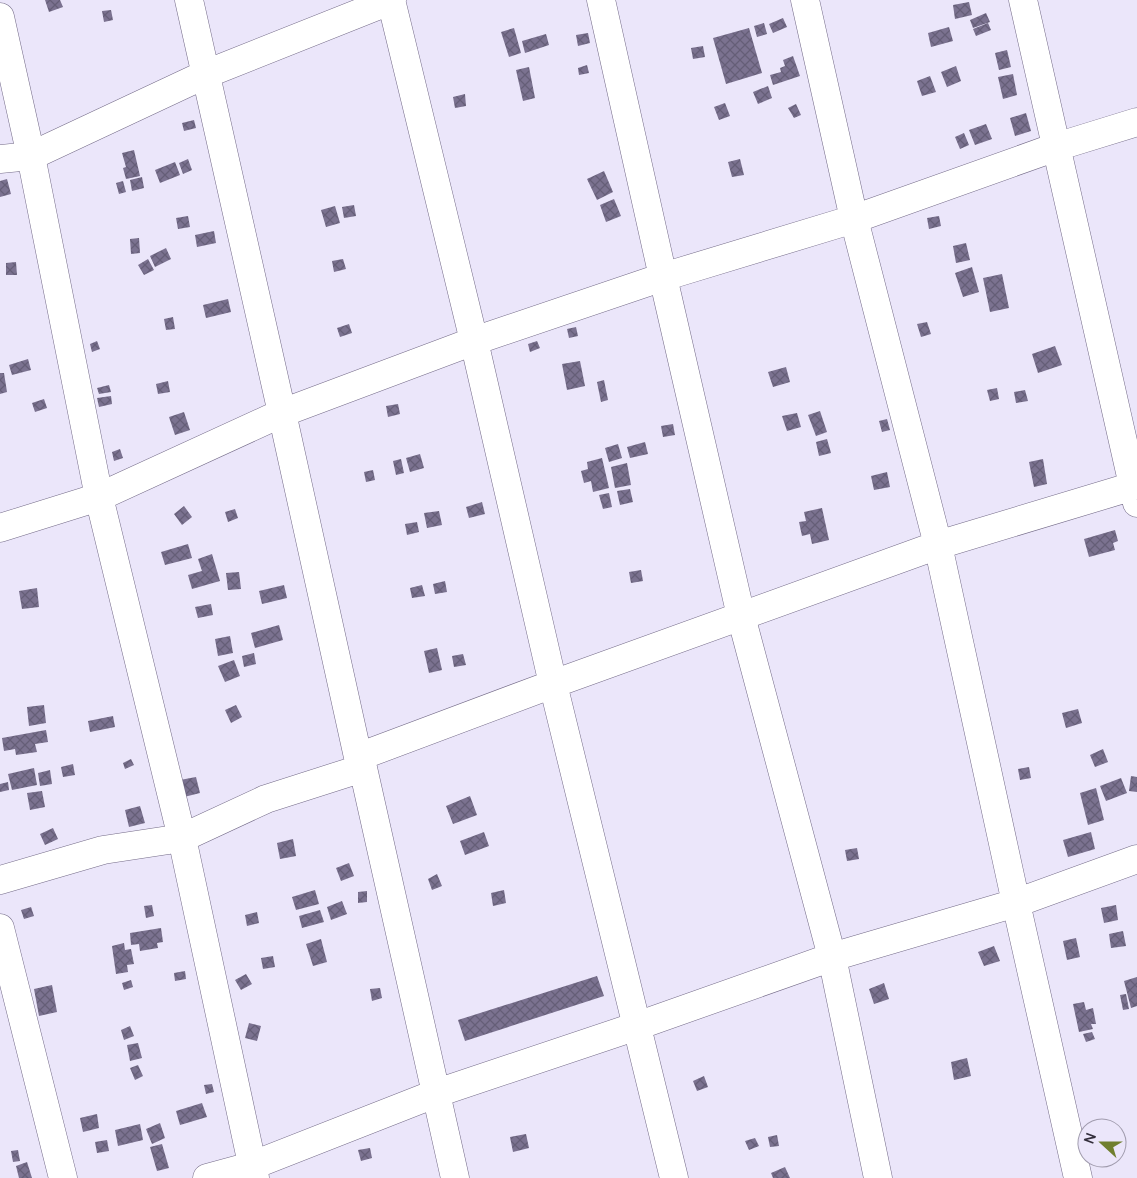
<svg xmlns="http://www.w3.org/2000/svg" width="1137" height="1178" font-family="Manrope,sans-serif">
  <defs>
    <pattern id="building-cross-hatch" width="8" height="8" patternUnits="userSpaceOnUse" patternTransform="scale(1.25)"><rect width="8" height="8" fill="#7b7290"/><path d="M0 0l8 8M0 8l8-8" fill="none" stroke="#655e77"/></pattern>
  </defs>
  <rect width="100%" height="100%" fill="#ebe6fa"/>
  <!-- building -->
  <path fill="url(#building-cross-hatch)" d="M45 0H60L63 7 49 12Z
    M969 2 972 15 955 19 953 5Z
    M111 10 113 20 104 22 102 11Z
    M986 13 990 22 973 28 970 20Z
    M783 18 787 27 773 33 769 24Z
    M764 23 767 34 757 37 754 26Z
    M988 23 991 30 976 36 973 29Z
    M949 27 953 41 931 47 928 33Z
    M514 28 521 53 509 57 501 32Z
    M749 28 762 73 726 84 713 38Z
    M588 33 590 43 578 46 576 35Z
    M546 34 549 45 525 53 522 41Z
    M703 46 705 57 693 59 691 48Z
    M1007 50 1011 67 999 70 995 53Z
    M793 56 800 76 773 85 770 75 781 72 780 68 785 66 783 60Z
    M587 65 589 73 579 75 578 68Z
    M956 66 961 81 947 87 941 72Z
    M529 67 535 98 523 101 516 70Z
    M1013 74 1017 95 1003 99 998 77Z
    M930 76 936 92 922 96 917 81Z
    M768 86 772 98 758 104 753 92Z
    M465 94 466 106 455 108 453 97Z
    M725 103 730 116 719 120 714 107Z
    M796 104 801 115 794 118 788 108Z
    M1026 113 1031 131 1015 136 1010 118Z
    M194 120 196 128 184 131 182 123Z
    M986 124 992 139 975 145 969 130Z
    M964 133 969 145 960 149 955 137Z
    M134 150 140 176 126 179 123 168 126 167 122 153Z
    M188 159 192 170 183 174 179 163Z
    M740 159 744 175 732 177 728 162Z
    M175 162 180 175 160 183 155 170Z
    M604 171 613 192 597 200 587 179Z
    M142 177 144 188 132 191 130 180Z
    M7 179 11 194 0 197V181Z
    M123 181 126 192 119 194 116 183Z
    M614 199 621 216 606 222 600 205Z
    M354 205 356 216 344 218 342 207Z
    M335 206 340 223 326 227 321 210Z
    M188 216 190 227 178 229 176 218Z
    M939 216 941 226 929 229 927 218Z
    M214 231 216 243 197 247 195 235Z
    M139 238 140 253 131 254 130 239Z
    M966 243 970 260 956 263 953 246Z
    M166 248 171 259 155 267 150 256Z
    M148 259 154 270 144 275 138 265Z
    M343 259 346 269 334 272 332 261Z
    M16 262 17 275H6V263Z
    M972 267 979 292 963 297 955 273Z
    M1002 274 1009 308 990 312 983 278Z
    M228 299 231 312 206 318 203 305Z
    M173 317 175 329 166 330 164 319Z
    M927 322 931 334 921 337 917 324Z
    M349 324 352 333 340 337 337 328Z
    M576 327 578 336 569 338 567 329Z
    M97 341 100 349 92 352 90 344Z
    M537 341 540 348 530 352 528 344Z
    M1055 346 1062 365 1038 373 1032 354Z
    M28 359 31 370 12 375 9 365Z
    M580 361 585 386 567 390 562 364Z
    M786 367 790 382 773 387 768 372Z
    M0 373H4L7 392 0 394Z
    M604 380 608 400 601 402 597 382Z
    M168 381 170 392 158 394 156 384Z
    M109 385 111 392 99 394 97 388Z
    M997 388 999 399 990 401 987 390Z
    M1025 390 1028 401 1016 403 1014 392Z
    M111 396 112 404 99 407 97 398Z
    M44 399 47 408 35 412 32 403Z
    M398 404 400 414 388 417 386 406Z
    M820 411 827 432 816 436 808 415Z
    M184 412 190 430 175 435 169 417Z
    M797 413 801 427 787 431 782 416Z
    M887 419 890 430 882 432 879 421Z
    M673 424 675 435 663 437 661 426Z
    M827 439 831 453 819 456 816 442Z
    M645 442 648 454 630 458 627 447Z
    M618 444 622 458 609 462 605 448Z
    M120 449 123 458 114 461 112 452Z
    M420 454 424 468 410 472 406 458Z
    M602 458 609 488 593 492 591 481 584 483 581 471 588 469 587 462Z
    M401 459 404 473 396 475 393 461Z
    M1043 459 1047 484 1034 487 1029 462Z
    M627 463 631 485 615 488 611 467Z
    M373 470 375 480 366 482 364 472Z
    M887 472 890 487 874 490 871 476Z
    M630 489 633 502 620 505 617 491Z
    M609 493 612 507 603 509 599 495Z
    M482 502 485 514 469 518 466 507Z
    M184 506 192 517 182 525 174 514Z
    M822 508 829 540 812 544 810 534 802 536 799 522 806 521 804 512Z
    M235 509 238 518 228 522 225 512Z
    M439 511 442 525 427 528 424 513Z
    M417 522 419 532 407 535 405 524Z
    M1115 530 1118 541 1113 543 1115 550 1089 557 1084 539Z
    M188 544 192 558 165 565 161 552Z
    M212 554 220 581 192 589 188 575 202 571 198 559Z
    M641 570 643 581 631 583 629 572Z
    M239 572 241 589 228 590 226 573Z
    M445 581 447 592 435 594 433 584Z
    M284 585 287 598 262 604 259 591Z
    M422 585 425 596 412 598 410 588Z
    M37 588 39 607 22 609 19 591Z
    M211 604 213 615 198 618 195 607Z
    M279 625 283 640 255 648 251 633Z
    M230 636 233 653 218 656 215 639Z
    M437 648 442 670 429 673 424 651Z
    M254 653 256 664 244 667 242 656Z
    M463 654 466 665 454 667 452 656Z
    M234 660 240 676 225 682 218 666Z
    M44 705 46 723 29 726 27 707Z
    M236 705 242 717 231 723 225 710Z
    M1078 709 1082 723 1066 728 1062 713Z
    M113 716 115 727 90 732 88 721Z
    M46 730 48 742 35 744 37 752 16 755 15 749 4 751 2 738Z
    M1103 749 1108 762 1095 767 1090 755Z
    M131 759 134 765 125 769 123 763Z
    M73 764 75 775 63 777 61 767Z
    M1029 767 1031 778 1020 780 1018 769Z
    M34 768 37 785 12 790 8 774Z
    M50 770 52 784 40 786 38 773Z
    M1131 776 1137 777V792L1129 791Z
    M196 777 200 793 184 797 180 780Z
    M1121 778 1127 793 1106 801 1100 786Z
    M8 782 9 790 0 792V784Z
    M1096 788 1104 820 1088 825 1080 793Z
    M42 791 45 807 30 810 27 793Z
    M470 796 477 815 453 824 446 806Z
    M140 806 145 823 129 827 125 810Z
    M53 828 58 839 45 845 40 834Z
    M484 832 489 846 465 855 460 841Z
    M1091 832 1095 849 1068 857 1063 840Z
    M293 839 296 856 280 859 277 843Z
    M857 848 859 859 847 861 845 850Z
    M349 863 354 876 341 881 336 868Z
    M437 874 442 886 432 890 428 879Z
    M315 890 319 904 296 910 292 897Z
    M504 890 506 903 493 906 491 893Z
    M367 891V902L358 903V892Z
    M342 901 347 914 331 920 327 907Z
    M152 905 154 916 146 918 144 906Z
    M1116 905 1118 920 1104 923 1101 908Z
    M31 907 34 916 24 919 21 910Z
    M320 910 324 922 302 928 299 916Z
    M257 912 259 923 247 926 245 915Z
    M161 928 163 942 157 943 158 948 140 951 139 944 131 945 130 933Z
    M1123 931 1126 946 1111 948 1109 934Z
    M1076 938 1080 957 1067 960 1063 941Z
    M321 939 327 962 313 966 306 944Z
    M124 943 125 950 131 949 134 964 127 965 128 972 116 974 112 946Z
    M994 946 1000 961 984 966 978 952Z
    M273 956 275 967 263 969 261 958Z
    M185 971 186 979 175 981 174 973Z
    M246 974 252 984 241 990 235 980Z
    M597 976 604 996 465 1041 458 1020Z
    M1137 977V1006L1131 1008 1124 981Z
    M131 980 133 987 124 990 122 983Z
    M884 983 889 999 874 1004 869 989Z
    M52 985 57 1012 39 1016 34 989Z
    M380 988 382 998 372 1001 370 989Z
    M1126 994 1129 1009 1123 1010 1120 995Z
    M1084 1002 1086 1010 1093 1008 1096 1024H1091L1093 1029 1079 1032 1073 1004Z
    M249 1023 261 1026 257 1041 245 1038Z
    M130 1026 134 1036 124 1040 121 1030Z
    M1092 1032 1095 1039 1086 1042 1083 1034Z
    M138 1043 142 1058 130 1061 127 1045Z
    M967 1058 971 1076 954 1080 951 1062Z
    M138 1065 143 1076 135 1080 130 1068Z
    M704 1076 708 1087 697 1091 693 1081Z
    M212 1084 214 1092 206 1094 204 1085Z
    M202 1103 207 1117 180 1125 176 1111Z
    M97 1114 99 1128 83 1132 80 1118Z
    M160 1123 165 1138 152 1144 146 1129Z
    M140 1124 143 1140 118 1146 115 1130Z
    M526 1134 529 1148 513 1152 510 1137Z
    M777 1135 779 1146 770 1147 768 1137Z
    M755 1138 759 1146 749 1150 745 1141Z
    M107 1140 109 1151 97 1153 95 1142Z
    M162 1144 169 1168 157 1171 150 1147Z
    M370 1148 372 1158 361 1161 358 1150Z
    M18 1150 20 1161 13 1162 11 1151Z
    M27 1162 32 1178H19L16 1166Z
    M785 1167 790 1178H773L771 1173Z"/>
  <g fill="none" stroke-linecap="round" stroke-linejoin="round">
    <!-- minor casing -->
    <g stroke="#746b88" stroke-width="29">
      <path id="minor" d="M189 0 282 413 358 757 363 768 455 1178
        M391 0 474 341 553 684 674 1178
        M601 0 663 277 741 616 832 957 878 1178
        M805 0 854 219 938 545 1016 903 1078 1178
        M1023 0 1137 503
        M0 17 31 156 99 497 182 838 255 1178
        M0 159 31 156 206 74 392 0
        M0 528 99 497 282 413 474 341 663 277 854 219 1056 147 1137 122
        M358 757 553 684 938 545 1137 485
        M0 880 103 850 182 838 266 799 363 768
        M0 928 63 1178
        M207 1178 251 1166 437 1093 637 1026 832 957 1016 903 1137 859"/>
    </g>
    <!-- minor -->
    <use href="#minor" stroke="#fff" stroke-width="28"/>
  </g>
  <!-- north arrow -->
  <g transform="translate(1102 1143) rotate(291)"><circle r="24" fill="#ebe6fa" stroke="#a19cae"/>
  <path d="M0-4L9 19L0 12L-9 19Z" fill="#707f2e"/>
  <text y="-8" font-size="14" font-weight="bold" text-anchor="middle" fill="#322e3b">N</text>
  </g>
</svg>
